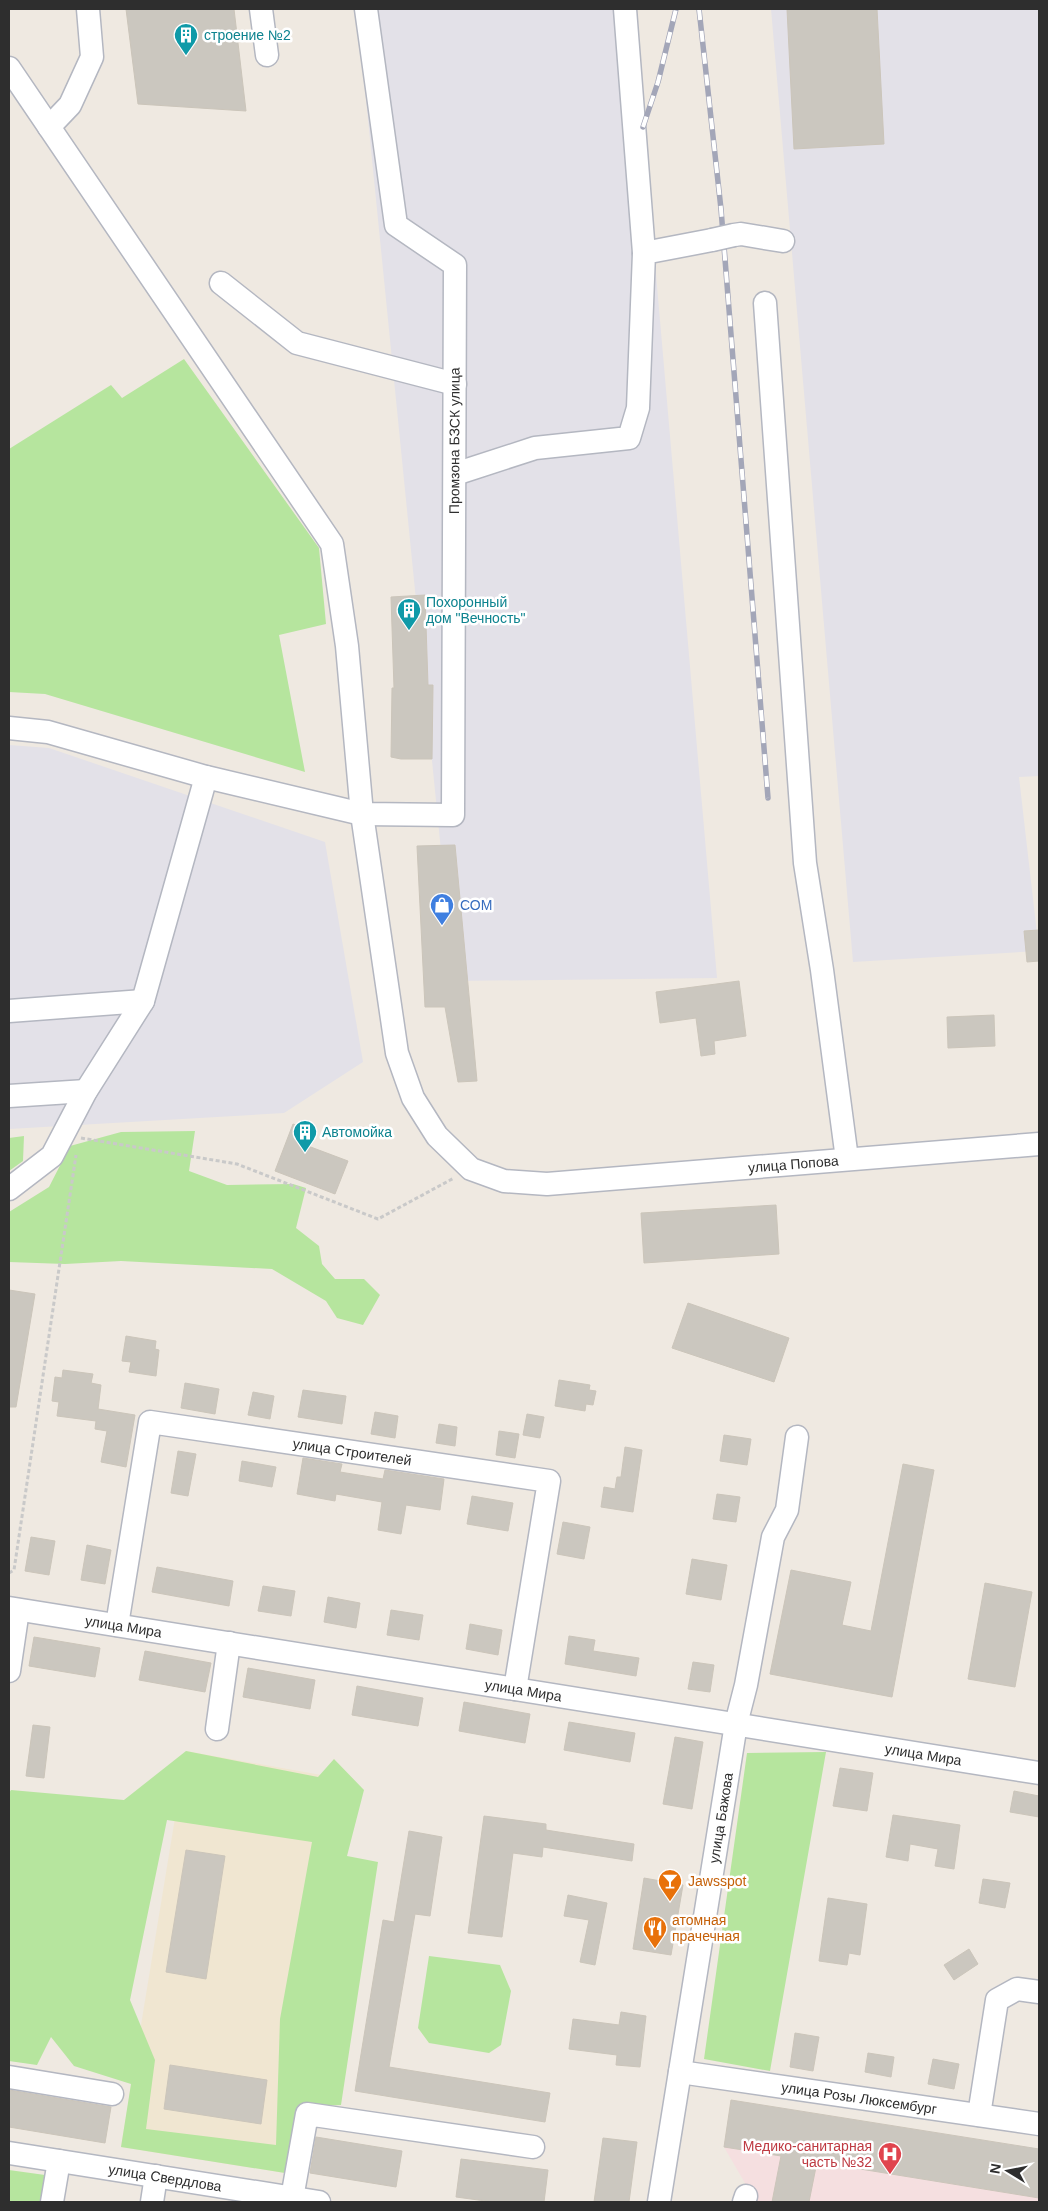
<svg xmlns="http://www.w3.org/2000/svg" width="1048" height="2211" font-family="Arial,sans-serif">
  <rect width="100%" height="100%" fill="#efe9e1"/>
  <!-- industrial -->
  <path fill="#e3e1e8" d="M357 9H633L717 978 454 981Z
    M771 9H1039V776L1019 777 1039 951 853 962Z
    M9 745 49 748 325 842 363 1062 284 1113 9 1129Z"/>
  <!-- education -->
  <path fill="#f0e6d1" d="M186 1751 349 1780 285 2173 121 2147Z"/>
  <!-- medical -->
  <path fill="#f5dfe0" d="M731 2100 1039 2149V2202H756L724 2147Z"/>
  <!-- green -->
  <path fill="#b6e59e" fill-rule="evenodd" d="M184 359 319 548 326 624 279 635 305 772 45 694 9 692V449L111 385 122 398Z
    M195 1131 189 1171 227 1185 293 1184 306 1188 296 1228 319 1246 322 1264 335 1279H364L380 1295 363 1325 337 1318 326 1301 272 1269 121 1261 65 1264 9 1262V1212L49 1187 70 1146 121 1132Z
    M24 1136 23 1161 9 1171V1138Z
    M186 1751 318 1777 334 1759 364 1790 347 1856 378 1862 341 2105 315 2106 297 2117 285 2173 121 2147 131 2084 74 2066 51 2037 37 2065 9 2061V1793L11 1790 124 1800ZM167 1820 312 1842 280 2019 276 2145 146 2129 155 2060 130 2000Z
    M826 1752 770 2071 704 2059 747 1753Z
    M429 1956 500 1965 511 1991 501 2045 489 2053 429 2043 418 2028Z
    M9 2170 45 2175 40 2202H9Z"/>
  <!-- building -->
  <path fill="#cbc7bf" stroke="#cbc5ba" d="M126 9H234L246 111 138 104Z
    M787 9H877L884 144 794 149Z
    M425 595 428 685H433L432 759H401L391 757 392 688H394L391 597Z
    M455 845 477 1081 458 1082 445 1007H425L417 846Z
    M1039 930V961L1027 962 1024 931Z
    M739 981 746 1036 714 1041 715 1054 701 1056 696 1018 660 1023 656 992Z
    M994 1015 995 1046 948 1048 947 1017Z
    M293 1124 314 1132 308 1146 348 1161 335 1194 275 1171Z
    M776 1205 779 1254 644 1263 641 1213Z
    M9 1290 35 1294 16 1407H9Z
    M688 1303 789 1338 774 1382 672 1348Z
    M126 1336 156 1341 155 1349 159 1350 156 1376 129 1372 131 1362 122 1361Z
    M63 1370 93 1374 91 1383 101 1385 98 1409 135 1415 126 1467 101 1462 107 1431 95 1429 96 1421 57 1416 59 1402 52 1401 55 1377 62 1378Z
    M559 1380 590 1385 589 1390 596 1391 593 1405 586 1404 585 1411 555 1406Z
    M185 1383 219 1389 215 1414 181 1408Z
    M303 1390 346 1396 342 1424 298 1417Z
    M253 1392 274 1396 270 1419 248 1415Z
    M375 1412 398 1416 395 1438 371 1434Z
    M527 1414 544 1417 540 1438 523 1435Z
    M439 1424 457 1427 455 1446 436 1443Z
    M499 1431 519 1434 515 1458 496 1455Z
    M724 1435 751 1439 747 1465 720 1461Z
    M625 1447 642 1450 633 1512 601 1507 604 1487 615 1489 617 1477H621Z
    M178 1451 196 1454 188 1496 171 1493Z
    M303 1458 342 1464 340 1472 383 1479 385 1470 444 1479 440 1510 406 1505 401 1534 378 1530 382 1502 336 1494 335 1501 297 1494Z
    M242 1461 276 1467 272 1487 239 1481Z
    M903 1464 934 1470 892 1697 770 1674 791 1570 851 1582 842 1625 871 1631Z
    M717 1494 740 1497 736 1522 713 1519Z
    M472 1496 513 1503 508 1531 467 1524Z
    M563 1522 590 1527 584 1559 557 1554Z
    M31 1537 55 1541 49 1575 25 1571Z
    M87 1545 111 1550 105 1584 81 1580Z
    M692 1559 727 1565 721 1600 686 1594Z
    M157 1567 233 1581 229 1606 152 1592Z
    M985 1583 1032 1592 1015 1687 968 1679Z
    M263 1586 295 1591 291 1616 258 1611Z
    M328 1597 360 1603 356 1628 324 1622Z
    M391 1610 423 1615 419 1640 387 1635Z
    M470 1624 502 1630 498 1655 466 1649Z
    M569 1636 595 1640 593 1651 639 1658 636 1676 565 1664Z
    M34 1637 100 1648 95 1677 29 1666Z
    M145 1651 211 1663 205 1692 139 1680Z
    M693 1662 714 1665 710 1692 688 1689Z
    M248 1668 315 1680 310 1709 243 1697Z
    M357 1686 423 1698 418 1726 352 1715Z
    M464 1702 530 1714 525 1743 459 1731Z
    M569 1722 635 1733 630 1762 564 1750Z
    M33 1725 50 1727 44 1778 26 1776Z
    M675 1737 703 1742 692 1809 663 1804Z
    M840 1768 873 1773 867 1811 833 1806Z
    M1014 1791 1039 1796V1817L1010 1812Z
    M893 1815 960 1825 954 1869 935 1866 938 1849 910 1844 908 1861 886 1857Z
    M484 1816 546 1824V1830L634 1844 632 1861 543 1847 542 1857 513 1853 502 1937 468 1933Z
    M409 1831 442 1837 430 1916 415 1914 389 2067 550 2093 545 2122 355 2091 383 1920 394 1922Z
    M186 1850 225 1856 206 1979 166 1972Z
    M644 1878 683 1885 671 1955 633 1949Z
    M983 1879 1010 1883 1005 1908 979 1903Z
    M568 1895 607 1903 595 1965 580 1962 589 1920 564 1916Z
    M828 1898 867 1904 860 1955 849 1953 847 1965 819 1961Z
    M969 1949 978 1964 954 1980 944 1965Z
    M621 2012 646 2016 640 2067 616 2065 617 2055 569 2049 573 2019 619 2025Z
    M795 2033 819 2037 813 2071 790 2067Z
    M868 2053 894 2057 891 2077 865 2072Z
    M933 2059 959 2064 954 2089 928 2084Z
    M170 2065 267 2080 261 2124 164 2109Z
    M9 2090 111 2107 105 2143 9 2127Z
    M731 2100 1039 2149V2198L817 2162 809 2202H772L781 2156 724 2147Z
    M316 2137 402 2151 396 2187 310 2173Z
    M603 2138 637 2142 629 2202H594Z
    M461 2159 548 2170 544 2202H493L456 2197Z"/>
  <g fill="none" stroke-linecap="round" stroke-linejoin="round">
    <!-- minor casing -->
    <g stroke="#b4b7c1" stroke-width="25">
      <g id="minor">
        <path d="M261 9 267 55"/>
        <path d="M625 9 644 253"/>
        <path id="s1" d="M9 68 332 544 347 646 362 814 397 1053 413 1098 437 1136 471 1169 504 1181 547 1184 1039 1144"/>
        <path d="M49 127 70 105 92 57 88 9"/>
        <path d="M734 235 741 234 783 241"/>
        <path d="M221 283 297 343 455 384"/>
        <path d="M765 303 805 863 822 970 847 1159"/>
        <path d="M455 474 535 448 629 438 638 408 644 253 712 240"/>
        <path id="s2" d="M9 728 48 732 206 777 362 814 453 815 455 265 396 225 366 9"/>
        <path d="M9 1011 143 1001"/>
        <path d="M9 1096 86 1091"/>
        <path d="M9 1189 52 1156 86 1091 143 1001 206 777"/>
        <path id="s3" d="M9 1608 1039 1773"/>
        <path id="s4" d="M117 1625 150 1422 549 1481 515 1689"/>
        <path d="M9 1671 18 1610"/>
        <path d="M217 1729 229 1643"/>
        <path id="s5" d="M680 2072 1039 2124"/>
        <path d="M9 2077 112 2094"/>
        <path d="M979 2115 997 2000 1017 1989 1039 1992"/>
        <path id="s6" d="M9 2153 319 2202"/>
        <path d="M292 2198 307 2114 533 2147"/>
        <path d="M52 2202 59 2161"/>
        <path d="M152 2202 156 2176"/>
        <path id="s7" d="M659 2202 736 1724 746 1685 773 1537 787 1510 797 1437"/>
        <path d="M744 2202 746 2196"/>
      </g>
    </g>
    <!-- path -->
    <path stroke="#c9c9c9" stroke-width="3" stroke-dasharray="4 2.5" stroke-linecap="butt" d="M81 1138 237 1164 378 1219 454 1178
      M9 1573 14 1570 76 1155"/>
    <!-- minor -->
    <use href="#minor" stroke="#fff" stroke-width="22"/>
    <!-- rail casing -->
    <g stroke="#a3a6b8" stroke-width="5.5">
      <path id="rail" d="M699 9 721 209 768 798
        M643 127 658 82 676 9"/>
    </g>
    <!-- rail -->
    <use href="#rail" stroke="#fff" stroke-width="4" stroke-dasharray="11" stroke-linecap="butt"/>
    <!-- minor-bridge casing -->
    <g stroke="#b4b7c1" stroke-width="25" stroke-linecap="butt">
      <path id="minor-bridge" d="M712 240 734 235"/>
    </g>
    <!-- minor-bridge -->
    <use href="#minor-bridge" stroke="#fff" stroke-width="22"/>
  </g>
  <!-- icons -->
  <defs>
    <g id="building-pin" transform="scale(1.25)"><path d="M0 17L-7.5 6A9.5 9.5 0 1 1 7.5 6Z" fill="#0f9aa8" stroke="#fff"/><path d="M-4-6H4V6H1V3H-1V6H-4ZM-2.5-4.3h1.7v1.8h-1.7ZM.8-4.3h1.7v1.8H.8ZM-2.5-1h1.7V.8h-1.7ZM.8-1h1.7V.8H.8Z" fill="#fff"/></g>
    <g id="shop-pin" transform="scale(1.25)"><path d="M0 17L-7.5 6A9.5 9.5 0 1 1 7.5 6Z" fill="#3f7fe0" stroke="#fff"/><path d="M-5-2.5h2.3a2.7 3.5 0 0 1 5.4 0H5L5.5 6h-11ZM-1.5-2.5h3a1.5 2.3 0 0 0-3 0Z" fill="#fff"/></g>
    <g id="bar-pin" transform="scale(1.25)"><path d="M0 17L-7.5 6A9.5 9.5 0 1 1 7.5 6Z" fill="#e8710a" stroke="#fff"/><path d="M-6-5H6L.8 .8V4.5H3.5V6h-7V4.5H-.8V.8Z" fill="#fff"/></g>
    <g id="restaurant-pin" transform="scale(1.25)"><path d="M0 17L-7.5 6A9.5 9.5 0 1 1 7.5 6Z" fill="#e8710a" stroke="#fff"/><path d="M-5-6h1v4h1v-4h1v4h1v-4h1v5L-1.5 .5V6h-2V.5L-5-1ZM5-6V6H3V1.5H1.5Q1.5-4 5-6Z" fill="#fff"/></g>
    <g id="hospital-pin" transform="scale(1.25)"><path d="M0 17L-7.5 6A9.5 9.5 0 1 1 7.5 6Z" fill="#e0444e" stroke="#fff"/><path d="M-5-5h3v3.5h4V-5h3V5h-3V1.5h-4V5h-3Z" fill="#fff"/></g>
  </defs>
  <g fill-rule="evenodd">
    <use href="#building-pin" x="186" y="35"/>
    <use href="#building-pin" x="409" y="610"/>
    <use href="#shop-pin" x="442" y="905"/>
    <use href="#building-pin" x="305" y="1132"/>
    <use href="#bar-pin" x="670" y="1881"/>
    <use href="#restaurant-pin" x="655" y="1928"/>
    <use href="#hospital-pin" x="890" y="2154"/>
  </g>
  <g text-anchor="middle" stroke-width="5" stroke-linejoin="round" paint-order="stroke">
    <!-- culture labels -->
    <g font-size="14" fill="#0d838f" stroke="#fff" text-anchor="start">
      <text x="204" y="40">строение №2</text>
      <text x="426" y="607">Похоронный<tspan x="426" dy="16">дом "Вечность"</tspan></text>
      <text x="322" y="1137">Автомойка</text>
    </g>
    <!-- street labels -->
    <g font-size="14" fill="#2e2e2e" stroke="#fff">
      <text dy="5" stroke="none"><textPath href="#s2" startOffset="829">Промзона БЗСК улица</textPath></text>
      <text dy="5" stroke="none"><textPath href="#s1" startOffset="1554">улица Попова</textPath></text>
      <text dy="5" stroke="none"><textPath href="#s4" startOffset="410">улица Строителей</textPath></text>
      <text dy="5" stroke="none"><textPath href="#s3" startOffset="116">улица Мира</textPath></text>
      <text dy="5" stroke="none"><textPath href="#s3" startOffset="521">улица Мира</textPath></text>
      <text dy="5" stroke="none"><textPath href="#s3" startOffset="926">улица Мира</textPath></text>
      <text dy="5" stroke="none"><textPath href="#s7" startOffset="389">улица Бажова</textPath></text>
      <text dy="5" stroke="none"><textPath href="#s5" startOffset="181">улица Розы Люксембург</textPath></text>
      <text dy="5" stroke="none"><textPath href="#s6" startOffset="158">улица Свердлова</textPath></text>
    </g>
    <!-- shop labels -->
    <g font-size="14" fill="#366cbe" stroke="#fff" text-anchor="start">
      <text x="460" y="910">СОМ</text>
    </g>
    <!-- food labels -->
    <g font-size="14" fill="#c56008" stroke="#fff" text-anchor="start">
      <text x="688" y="1886">Jawsspot</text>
      <text x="672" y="1925">атомная<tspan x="672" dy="16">прачечная</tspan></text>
    </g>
    <!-- health labels -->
    <g font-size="14" fill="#be3a42" stroke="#fff" text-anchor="end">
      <text x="872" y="2151">Медико-санитарная<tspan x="872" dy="16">часть №32</tspan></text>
    </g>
  </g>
  <!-- border -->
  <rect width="1048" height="2211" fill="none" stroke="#2e2e2e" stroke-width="20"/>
  <!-- north arrow -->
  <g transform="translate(1008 2171) rotate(280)" stroke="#ffffff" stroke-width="4" paint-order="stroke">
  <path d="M0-4L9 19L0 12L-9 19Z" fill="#2e2e2e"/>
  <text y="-8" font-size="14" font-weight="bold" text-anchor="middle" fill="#2e2e2e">N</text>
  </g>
</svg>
